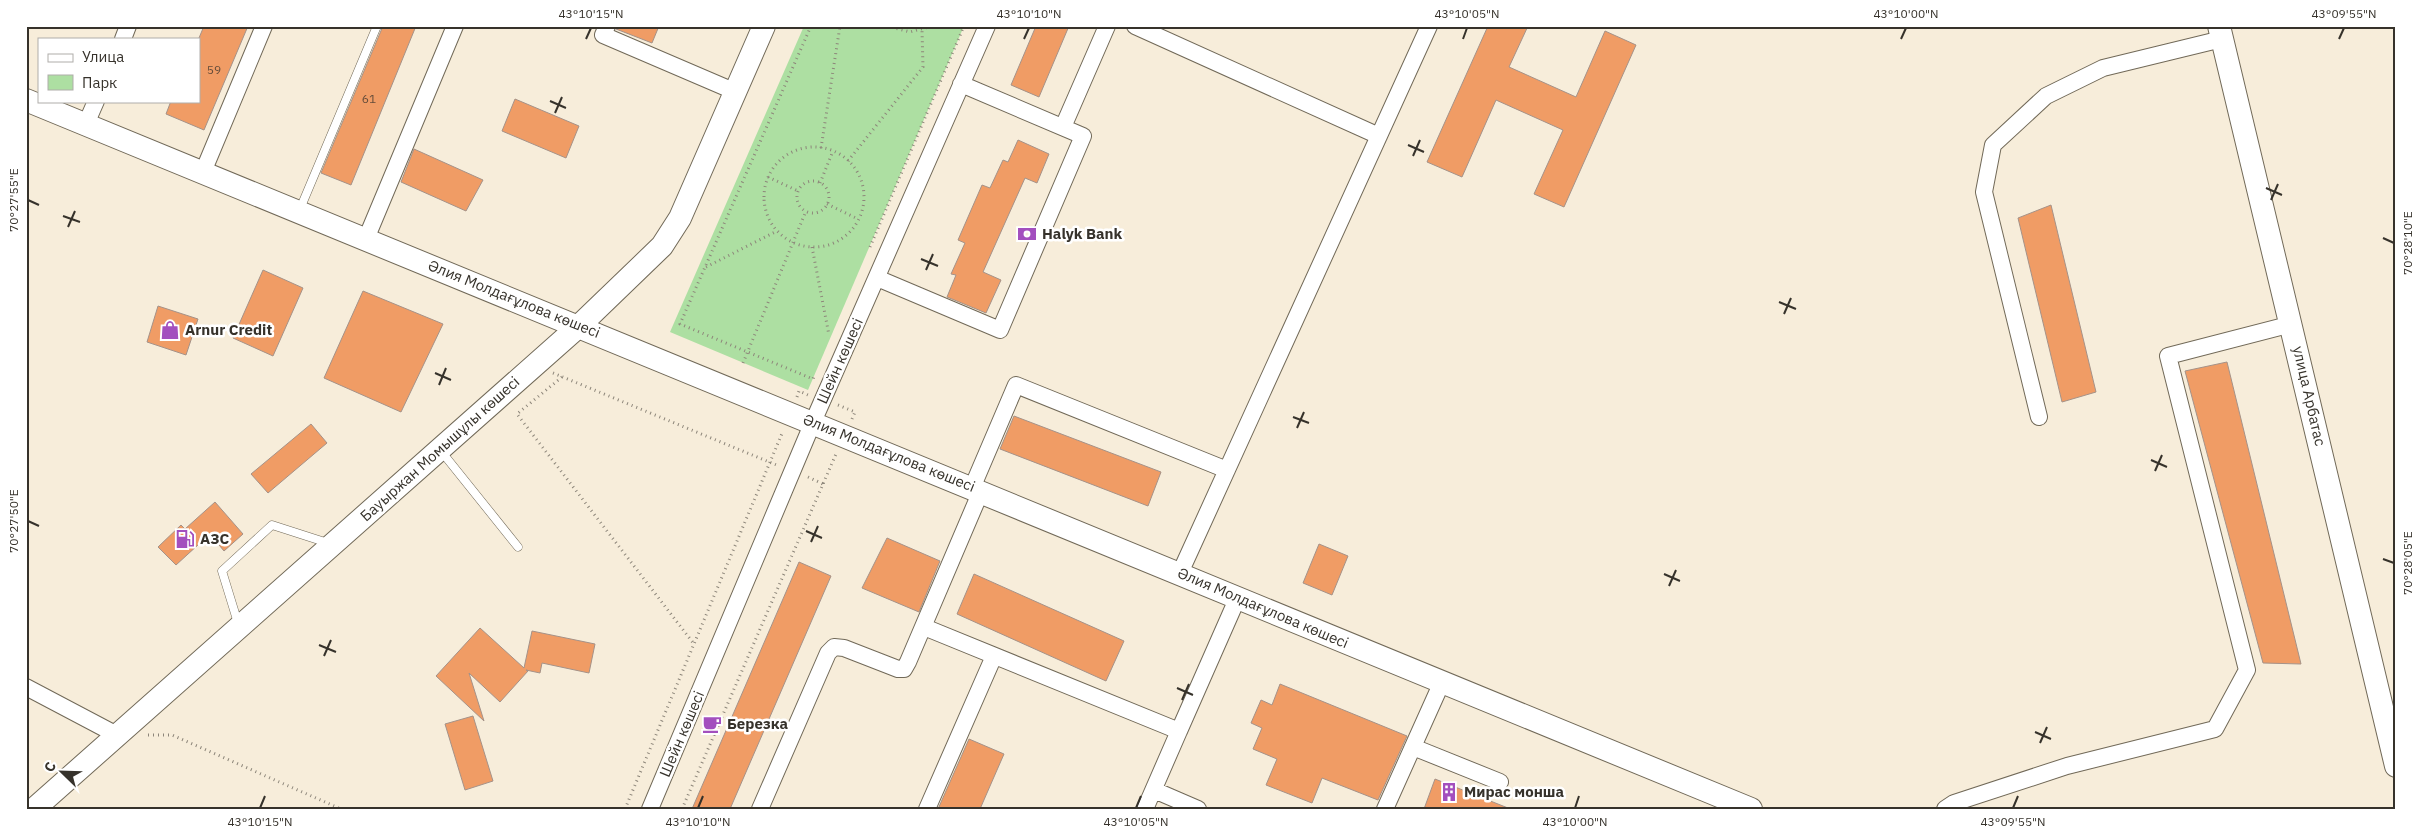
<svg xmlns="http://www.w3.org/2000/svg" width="2422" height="835" font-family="'IBM Plex Sans',sans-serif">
  <rect width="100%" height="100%" fill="#f7edda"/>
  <!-- green -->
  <path fill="#addfa2" d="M804 26H964L808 390 670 332Z"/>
  <!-- building -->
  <path fill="#f09c65" stroke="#a59288" d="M204 26H248L204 130 166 114 171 101H199V38Z
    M383 26H416L351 185 321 173Z
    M617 26H659L652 43 616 29Z
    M1036 26H1069L1039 97 1011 85Z
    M1488 26H1528L1509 67 1576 97 1605 31 1636 45 1564 207 1534 194 1563 130 1496 100 1462 177 1427 162Z
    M515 99 579 126 566 158 502 131Z
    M1018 140 1049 154 1037 183 1025 178 983 272 1001 280 986 313 947 297 956 275 951 274 965 243 958 240 982 185 990 188 1003 160 1008 162Z
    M414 149 483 180 466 211 401 182Z
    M2051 205 2096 392 2062 402 2018 218Z
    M263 270 303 288 273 356 233 338Z
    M363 291 443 324 401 412 324 378Z
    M158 306 198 319 186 355 147 342Z
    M2227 362 2301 664 2263 663 2185 371Z
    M1014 416 1161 472 1148 506 1000 449Z
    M311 424 327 443 268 493 251 474Z
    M215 502 243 534 224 551 210 534 176 565 158 547 181 525 185 529Z
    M887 538 940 561 919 612 862 588Z
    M1319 544 1348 556 1332 595 1303 583Z
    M799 562 831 576 730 809H692Z
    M974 574 1124 641 1106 681 957 614Z
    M480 628 524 668 532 631 595 644 589 673 542 663 540 673 526 670 528 671 500 702 469 673 484 721 436 676Z
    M1280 684 1407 736 1378 800 1322 778 1312 803 1266 785 1277 759 1253 749 1262 728 1251 723 1261 700 1272 705Z
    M473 716 493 781 465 790 445 724Z
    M969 739 1004 754 980 809H938Z
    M1435 779 1508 808V809H1424Z"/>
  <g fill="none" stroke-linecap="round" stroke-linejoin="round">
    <!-- lane casing -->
    <g stroke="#716958" stroke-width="9">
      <path id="lane" d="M300 209 377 26
        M441 451 518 547
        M238 623 222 571 272 525 328 543"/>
    </g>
    <!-- street casing -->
    <g stroke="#716958" stroke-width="18">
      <path id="street" d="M607 26 603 35 736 92
        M1135 26 1379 136
        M123 39 128 26
        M86 124 96 101
        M1063 127 1107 26
        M203 172 264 26
        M366 239 455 26
        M877 278 1000 330 1083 136 961 84
        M2039 417 1984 192 1993 145 2046 96 2103 68 2222 39
        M972 488 1016 385 1227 470
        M1180 573 1429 26
        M924 627 1179 731 1145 809
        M26 687 117 735
        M1179 731 1238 597
        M1413 747 1500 782
        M1154 790 1198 809
        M650 809 813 422 987 26
        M760 809 828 653 834 647 844 648 898 669H904L908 662 981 491
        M927 809 994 656
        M1385 809 1442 682
        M1945 809 1954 803 2067 766 2215 729 2247 670 2168 356 2292 324"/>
    </g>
    <!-- secondary casing -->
    <g stroke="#716958" stroke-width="24">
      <path id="secondary" d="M2219 26 2396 766
        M26 100 1751 809
        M34 809 579 326 662 246 680 218 764 26"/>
    </g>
    <!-- path -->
    <path stroke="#8d867a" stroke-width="3" stroke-dasharray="1 4" stroke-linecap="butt" d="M811 26 680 324 813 379 814 376
      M887 26 910 32 932 26
      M764 197a50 50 0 1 1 100 0a50 50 0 1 1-100 0Z
      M821 148 840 26
      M848 161 923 67 922 30
      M768 177 798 191
      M797 197a16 16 0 1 1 32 0a16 16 0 1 1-32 0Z
      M820 183 833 151
      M827 204 858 219
      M812 247 829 335
      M870 247 964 26
      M706 267 777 231
      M743 363 806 211
      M553 373 779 466
      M562 377 517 414 694 644
      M797 397 799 391 808 395
      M838 405 855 412 852 419
      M808 477 823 484
      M148 735H172L341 809
      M625 809 783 431
      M682 809 836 454"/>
    <!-- lane -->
    <use href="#lane" stroke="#fff" stroke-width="8"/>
    <!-- street -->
    <use href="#street" stroke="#fff" stroke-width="16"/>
    <!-- secondary -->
    <use href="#secondary" stroke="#fff" stroke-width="22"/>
  </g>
  <!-- ticks -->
  <path fill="none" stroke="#36322b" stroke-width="2" d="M586 39 591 28M1024 39 1029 28M1463 39 1467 28M1901 39 1906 28M2339 39 2344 28M550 101 566 108M555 113 562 97M1408 145 1424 152M1413 156 1420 140M2266 188 2282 195M28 200 39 205M2271 200 2278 184M63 216 80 222M68 227 75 211M2383 238 2394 243M921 259 938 266M926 270 933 254M1779 302 1796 309M1784 314 1791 298M435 373 451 380M439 385 446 368M1293 417 1309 423M1297 428 1304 412M2151 460 2167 467M2155 471 2162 455M28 521 39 526M806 531 822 538M811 542 818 526M2383 559 2394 563M1664 574 1680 581M1669 586 1676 570M319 645 336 652M324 656 331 640M1177 688 1193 695M1182 700 1189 684M2035 732 2051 739M2040 743 2047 727M260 808 265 796M698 808 703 796M1136 808 1141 796M1575 808 1579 796M2013 808 2018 796"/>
  <!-- icons -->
  <defs>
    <g id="bank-bare" transform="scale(1.5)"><path d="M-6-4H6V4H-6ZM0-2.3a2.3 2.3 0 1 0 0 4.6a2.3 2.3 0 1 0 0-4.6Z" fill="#a34fbe" stroke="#fff" stroke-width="2.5" paint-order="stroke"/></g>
    <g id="shop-bare" transform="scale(1.5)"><path d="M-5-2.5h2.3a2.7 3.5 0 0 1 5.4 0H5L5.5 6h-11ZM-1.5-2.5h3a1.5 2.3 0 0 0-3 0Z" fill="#a34fbe" stroke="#fff" stroke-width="2.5" paint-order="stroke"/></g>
    <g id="fuel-bare" transform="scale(1.5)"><path d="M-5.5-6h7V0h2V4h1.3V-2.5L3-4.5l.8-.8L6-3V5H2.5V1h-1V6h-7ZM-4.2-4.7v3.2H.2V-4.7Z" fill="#a34fbe" stroke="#fff" stroke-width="2.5" paint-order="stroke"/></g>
    <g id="cafe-bare" transform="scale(1.5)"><path d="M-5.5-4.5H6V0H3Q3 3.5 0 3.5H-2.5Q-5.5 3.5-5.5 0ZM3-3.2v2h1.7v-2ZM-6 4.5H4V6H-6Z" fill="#a34fbe" stroke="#fff" stroke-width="2.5" paint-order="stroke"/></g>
    <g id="building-bare" transform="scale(1.5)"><path d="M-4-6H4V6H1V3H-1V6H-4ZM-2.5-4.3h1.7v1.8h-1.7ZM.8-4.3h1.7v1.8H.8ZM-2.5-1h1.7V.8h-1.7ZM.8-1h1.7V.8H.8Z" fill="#a34fbe" stroke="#fff" stroke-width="2.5" paint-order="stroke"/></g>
  </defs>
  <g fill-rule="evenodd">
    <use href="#bank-bare" x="1027" y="234"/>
    <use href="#shop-bare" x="170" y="330"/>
    <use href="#fuel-bare" x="185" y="539"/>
    <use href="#cafe-bare" x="712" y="724"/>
    <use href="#building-bare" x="1449" y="792"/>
  </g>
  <g text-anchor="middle" stroke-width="5" stroke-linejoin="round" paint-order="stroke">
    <!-- number labels -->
    <g font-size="12" fill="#644c3a">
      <text x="214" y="74">59</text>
      <text x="369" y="103">61</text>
    </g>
    <!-- poi labels -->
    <g font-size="15" font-weight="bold" fill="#36322b" stroke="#fff" text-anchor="start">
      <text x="1042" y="239">Halyk Bank</text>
      <text x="185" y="335">Arnur Credit</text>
      <text x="200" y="544">АЗС</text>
      <text x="727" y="729">Березка</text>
      <text x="1464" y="797">Мирас монша</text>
    </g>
    <!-- street labels -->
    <g font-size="15" fill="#36322b" stroke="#fff">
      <text transform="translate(514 299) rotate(22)" y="5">Әлия Молдағұлова көшесі</text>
      <text transform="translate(840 361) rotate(-66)" y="5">Шейн көшесі</text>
      <text transform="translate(2309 396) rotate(77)" y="5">улица Арбатас</text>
      <text transform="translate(440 449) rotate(-42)" y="5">Бауыржан Момышұлы көшесі</text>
      <text transform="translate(889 453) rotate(22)" y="5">Әлия Молдағұлова көшесі</text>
      <text transform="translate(1263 608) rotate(23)" y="5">Әлия Молдағұлова көшесі</text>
      <text transform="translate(682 734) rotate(-67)" y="5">Шейн көшесі</text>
    </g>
  </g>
  <!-- border -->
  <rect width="2422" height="835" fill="none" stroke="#ffffff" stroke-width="55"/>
  <!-- legend -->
  <rect x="38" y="38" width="162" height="65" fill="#ffffff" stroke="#afadaa"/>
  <rect x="48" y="54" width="25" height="8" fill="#ffffff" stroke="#afadaa"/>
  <text x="82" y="62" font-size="15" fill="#36322b">Улица</text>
  <rect x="48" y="75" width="25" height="15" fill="#addfa2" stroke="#afadaa"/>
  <text x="82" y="88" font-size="15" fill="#36322b">Парк</text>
  <!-- north arrow -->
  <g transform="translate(62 772) rotate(293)" stroke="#ffffff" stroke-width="4" paint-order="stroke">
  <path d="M0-4L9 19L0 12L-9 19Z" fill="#36322b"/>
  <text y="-8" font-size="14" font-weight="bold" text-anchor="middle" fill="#36322b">С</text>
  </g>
  <rect x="28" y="28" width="2366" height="780" fill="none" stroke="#36322b" stroke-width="2"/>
  <g font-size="12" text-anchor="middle" fill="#36322b">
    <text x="591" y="18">43°10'15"N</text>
    <text x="1029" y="18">43°10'10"N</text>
    <text x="1467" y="18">43°10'05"N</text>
    <text x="1906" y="18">43°10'00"N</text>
    <text x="2344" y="18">43°09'55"N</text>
    <text transform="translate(14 200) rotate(-90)" y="4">70°27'55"E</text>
    <text transform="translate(2408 243) rotate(-90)" y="4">70°28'10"E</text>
    <text transform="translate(14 521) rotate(-90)" y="4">70°27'50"E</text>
    <text transform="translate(2408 563) rotate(-90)" y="4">70°28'05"E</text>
    <text x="260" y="826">43°10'15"N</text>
    <text x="698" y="826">43°10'10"N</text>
    <text x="1136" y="826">43°10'05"N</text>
    <text x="1575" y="826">43°10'00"N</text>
    <text x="2013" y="826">43°09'55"N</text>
  </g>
</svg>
